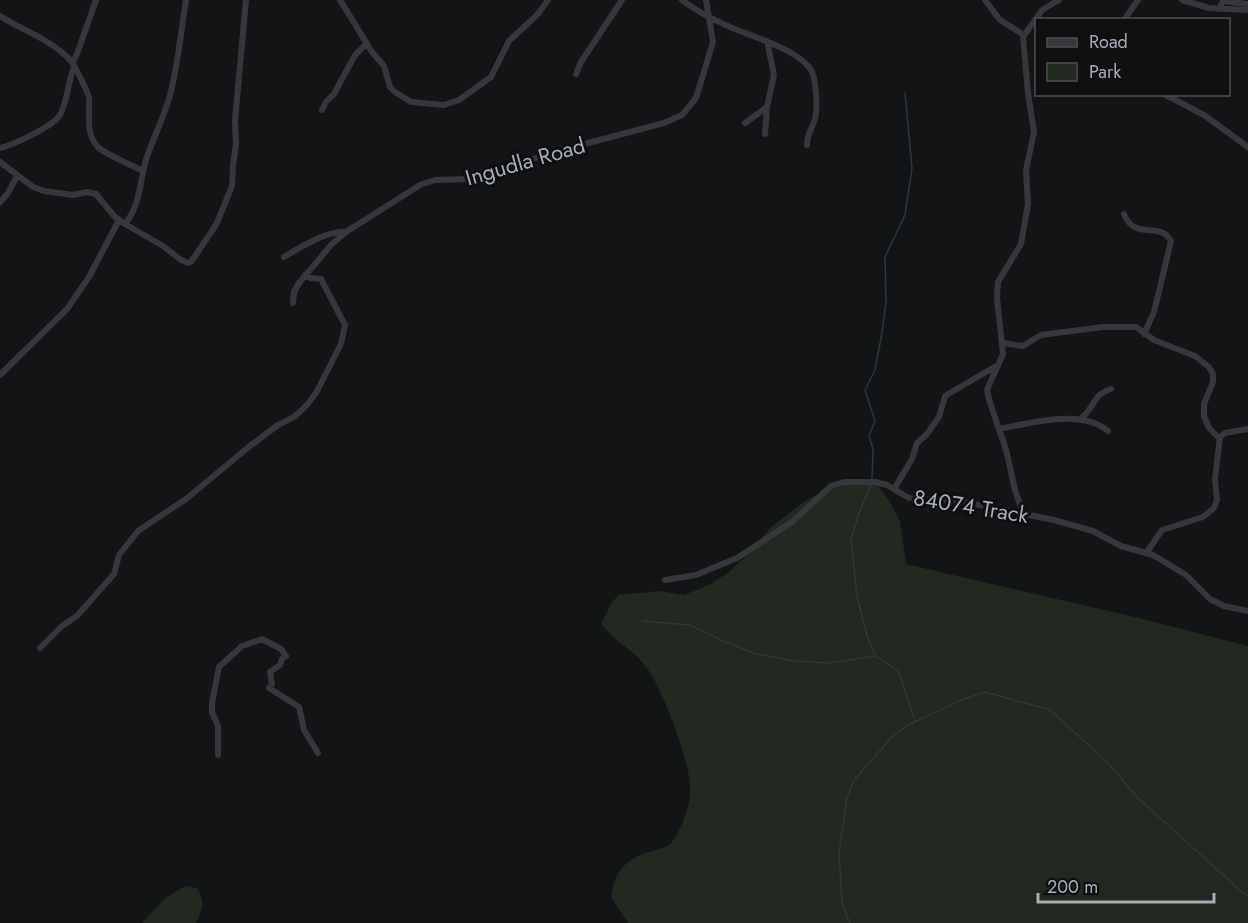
<svg xmlns="http://www.w3.org/2000/svg" width="1248" height="923" font-family="Jost,sans-serif">
  <rect width="100%" height="100%" fill="#141516"/>
  <!-- green -->
  <path fill="#212921" d="M844 482H875L889 500 900 521 906 564 1135 617 1248 646V923H628L611 897C614 875 623 861 645 853 652 851 660 849 667 846 675 841 678 832 682 824 687 812 690 801 690 788 691 764 662 688 647 668 635 651 614 641 601 624L612 602 619 595 660 591 684 595 709 585 729 572 756 547 763 536 771 527 804 502 814 496H818Z
    M185 886 197 888C206 903 203 908 196 923H142L164 899Z"/>
  <g fill="none" stroke-linecap="round" stroke-linejoin="round">
    <!-- stream -->
    <path stroke="#2c373c" stroke-width="1.5" d="M872 478 873 449 869 436 875 421 865 390 875 370 882 333 886 302 885 257 905 215 912 168 905 93
      M871 484 859 513 851 539 857 596 867 636 876 656 899 672 915 721
      M643 621 690 625 723 641 756 654 794 661 830 663 875 656
      M850 923 842 904 839 852 847 797 855 779 891 738 908 725 962 700 985 692 1050 710 1106 761 1139 799 1242 892 1248 895"/>
    <!-- minor -->
    <path stroke="#35373b" stroke-width="6" d="M340 0 372 52 384 66 390 87 395 92 411 102 444 105 459 100 491 77 509 41 538 14 548 0
      M682 0C696 11 714 20 730 27 752 37 810 52 814 78 816 90 818 107 815 119 812 129 807 134 807 145
      M985 0 1000 20 1024 35
      M1182 0 1209 8 1248 10
      M1219 9 1223 1 1248 4
      M0 16C23 31 51 39 71 61 75 66 88 92 89 98 90 115 85 133 98 147 103 153 133 166 143 171
      M1124 20 1138 0
      M73 62 77 54 96 0
      M576 74 581 62 622 0
      M1164 94 1204 115 1248 147
      M322 110 326 102 334 94 355 55 367 43
      M745 123 767 107
      M765 134 767 107 774 75 767 41
      M0 148C13 145 57 125 61 113 68 98 68 82 74 67
      M0 162 33 187 44 191 73 195 87 192 96 194 115 217 125 224 163 246 181 260 188 263 191 262 216 225 232 186 233 166 236 144 235 121 246 0
      M0 202 8 193 17 176
      M1124 214C1135 242 1160 220 1171 241L1154 312 1144 334
      M125 224C140 206 140 181 146 160 153 138 164 118 170 95 178 65 181 31 186 0
      M284 257C299 248 328 230 346 232
      M293 303 294 292 299 283 331 245 346 232 420 185 435 180 468 179 558 151 664 123 682 115 696 98 713 42 706 0
      M1003 343 1023 346 1041 335 1103 327H1136L1154 340 1195 356 1209 367 1213 374V382L1204 404V416L1209 428 1220 439
      M0 375 67 309 89 277 119 220
      M1080 419C1096 408 1090 396 1111 389
      M999 429C1031 423 1081 408 1108 431
      M894 489 912 459 917 443 927 434 939 417 945 396 998 365
      M1025 514C1013 493 1013 477 1007 454 1002 433 991 412 987 390L1003 354 997 298 998 282 1021 244 1028 204 1026 170 1034 132 1028 93 1023 37 1042 10 1059 0
      M1147 552 1162 530 1203 517 1214 508 1217 500 1215 479 1220 437 1225 433 1248 429
      M665 580 696 575 737 558 792 522 831 486 844 482H875L887 485 909 498 959 501 1054 520 1093 531 1121 546 1153 555 1186 575 1210 599 1224 606 1248 611
      M40 648 62 626 77 616 114 574 119 555 138 531 186 499 250 446 278 425 294 417 306 406 316 393 341 344 345 325 321 279 310 278 305 275
      M218 755V726L212 712V703L219 667 242 646 262 639 281 649 286 656 282 659 280 665 270 672 272 684 269 688 299 707 304 730 318 753"/>
  </g>
  <g text-anchor="middle" stroke-width="6" stroke-linejoin="round" paint-order="stroke">
    <!-- street labels -->
    <g font-size="22" fill="#a6adb7" stroke="#101011">
      <text transform="translate(525 161) rotate(-16)" y="8">Ingudla Road</text>
      <text transform="translate(971 506) rotate(9)" y="8">84074 Track</text>
    </g>
  </g>
  <!-- legend -->
  <rect x="1035" y="18" width="195" height="78" fill="#101011" stroke="#4c4f53" stroke-width="1.5"/>
  <rect x="1047" y="38" width="30" height="9" fill="#35373b" stroke="#4c4f53" stroke-width="1.5"/>
  <text x="1089" y="48" font-size="18" fill="#a6adb7">Road</text>
  <rect x="1047" y="63" width="30" height="18" fill="#212921" stroke="#4c4f53" stroke-width="1.5"/>
  <text x="1089" y="78" font-size="18" fill="#a6adb7">Park</text>
  <!-- scale -->
  <path d="M1038 893v9h176v-9" fill="none" stroke="#a6adb7" stroke-width="3"/>
  <text x="1047" y="893" font-size="18" fill="#a6adb7" stroke="#101011" stroke-width="4.5" paint-order="stroke">200 m</text>
</svg>
